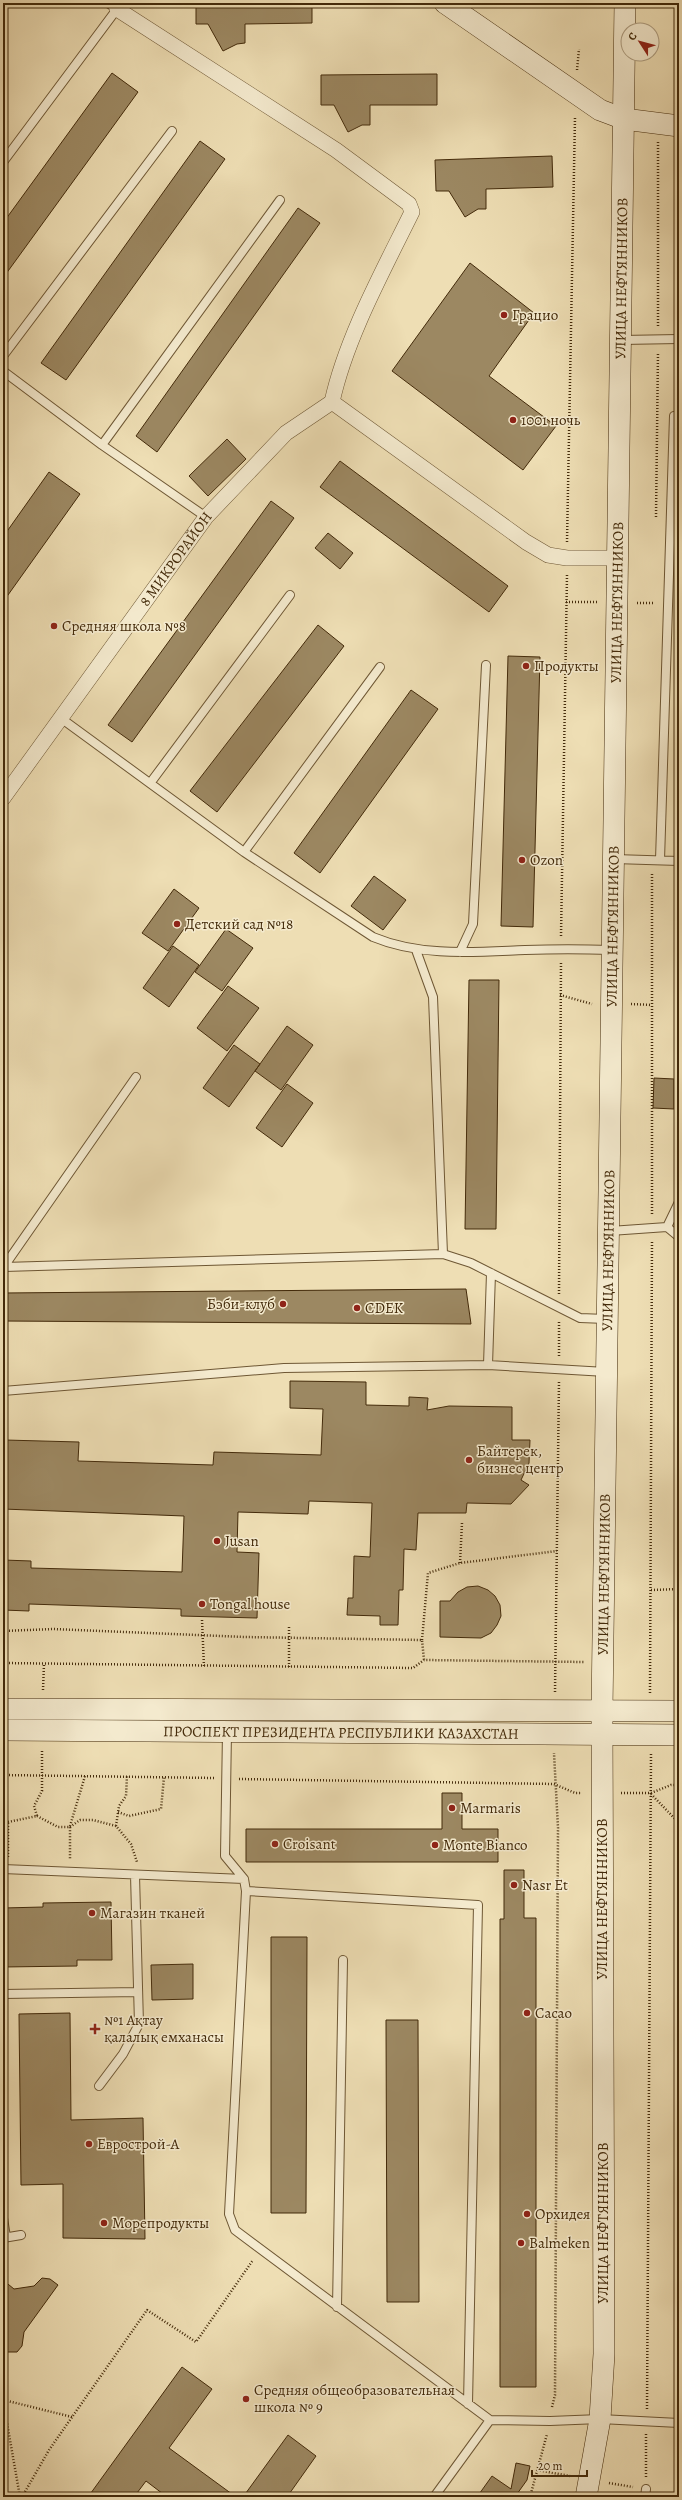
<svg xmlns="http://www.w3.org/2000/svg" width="682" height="2500" font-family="Alegreya,serif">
  <rect width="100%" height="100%" fill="#eedeb4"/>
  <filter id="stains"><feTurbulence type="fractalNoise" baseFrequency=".005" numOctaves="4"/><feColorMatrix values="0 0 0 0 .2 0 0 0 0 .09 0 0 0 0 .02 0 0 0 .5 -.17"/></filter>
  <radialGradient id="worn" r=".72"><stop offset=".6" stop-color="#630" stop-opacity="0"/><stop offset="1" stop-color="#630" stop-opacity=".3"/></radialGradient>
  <!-- building -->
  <path fill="#9c8862" stroke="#432a0a" d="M196 3H312V23L245 24V43L237 44 223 51 208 24H196Z
    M112 73 138 92 3 278V223Z
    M437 74V105H370V125H362L348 132 334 105H321V75Z
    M200 141 225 159 66 380 41 363Z
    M552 156 553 187 486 189V209H478L465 217 449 191H436L435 160Z
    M298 208 320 223 157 452 136 436Z
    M470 263 534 313 489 376 556 426 523 470 392 371Z
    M227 439 246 459 208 496 189 476Z
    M340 461 508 586 489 612 320 487Z
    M49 472 80 494 3 602V537Z
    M271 501 294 518 132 742 108 725Z
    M328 533 353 553 340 569 315 548Z
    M318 625 344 646 217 812 190 791Z
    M508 656 540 657 533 927 501 926Z
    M411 690 438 709 320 873 294 853Z
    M374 876 406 900 383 930 351 906Z
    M174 889 199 908 168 951 142 933Z
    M226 929 253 948 222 991 195 972Z
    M173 946 199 965 169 1007 143 988Z
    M469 980H499L496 1229H465Z
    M228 986 259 1008 227 1051 197 1028Z
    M287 1026 313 1045 281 1090 255 1071Z
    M234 1045 260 1064 229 1107 203 1088Z
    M654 1078 674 1079V1109L653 1108Z
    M287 1084 313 1103 282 1147 256 1128Z
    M466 1289 471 1324 3 1321V1293Z
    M290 1381 366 1382V1405L409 1406V1397L428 1398 427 1410 449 1406 512 1407V1440H530L529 1463 521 1480 529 1485 511 1504 467 1503 466 1513H418L416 1550 404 1549 403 1590H399L398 1625H380V1616L347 1615 348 1598H353L354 1556 370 1557 372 1503 309 1501 308 1514 238 1512 237 1552 259 1553 257 1618 181 1616V1609L29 1604V1611L3 1610V1560L31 1561V1568L182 1572 184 1516 3 1509 5 1440 79 1442 78 1461 213 1465 214 1452 321 1455 323 1409 290 1408Z
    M478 1586 488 1590 495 1596 500 1605 501 1616 497 1625 491 1633 481 1638 440 1637V1601H450L458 1592 467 1587Z
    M442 1793H462V1829H498V1862H246V1829H442Z
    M504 1870H524V1918H536V2387H500V1919H504Z
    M111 1902 112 1960H77V1966L3 1967V1908L43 1907V1903Z
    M271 1937H307L306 2213H271Z
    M193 1964V1999L152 2000 151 1965Z
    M70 2013 71 2120 143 2118 145 2239 63 2238V2184L21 2185 19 2014Z
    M386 2020H418L419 2302H387Z
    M42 2278 50 2279 58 2285 24 2332 22 2346 17 2352H8L3 2348V2280L14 2289 34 2286Z
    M182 2367 212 2389 169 2448 236 2497H167L146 2481 134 2497H88Z
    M288 2435 316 2456 287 2497H243Z
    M516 2463 530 2466 527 2480 517 2494 521 2497H477L492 2476 511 2489Z"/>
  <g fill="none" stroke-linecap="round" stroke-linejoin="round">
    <!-- lane casing -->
    <g stroke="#6e5734" stroke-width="10">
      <path id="lane" d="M3 162 117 9 108 3
        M621 340 679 339
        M3 356 172 131
        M3 371 102 445 206 517
        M102 445 280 200
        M62 719 244 852 373 937C421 957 474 952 525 950 554 949 582 949 611 950
        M151 782 290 595
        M244 852 380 667
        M614 859 679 861
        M660 860 674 416
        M416 950 433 997 443 1254 471 1263 580 1318 606 1319
        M460 952 473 924 486 665
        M667 1227 679 1237
        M610 1231 667 1227 679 1202
        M4 1267 443 1254
        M3 1268 136 1077
        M488 1365 491 1273
        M3 1391 284 1368 488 1365 606 1372
        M227 1732 225 1856 244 1879
        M3 1869 244 1879 246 1891 229 2214 235 2230 490 2420 550 2421 600 2419 679 2423
        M246 1891 478 1905 468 2404
        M3 1994 138 1992
        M99 2086 123 2054 139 2024 135 1875
        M3 2218 6 2237
        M3 2238 21 2235
        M337 2307 343 1960
        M434 2497 490 2420
        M645 2497 646 2489"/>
    </g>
    <!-- street casing -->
    <g stroke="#6e5734" stroke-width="16">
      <g id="street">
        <path d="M121 3 117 9 336 150 409 204 412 212C383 271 346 338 332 402L526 542 548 555 567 558H616"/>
        <path id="s1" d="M3 798 206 517 286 433 332 402"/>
      </g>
    </g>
    <!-- secondary casing -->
    <g stroke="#432a0a" stroke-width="22">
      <g id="secondary">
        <path d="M445 3 600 110 624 119 679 126"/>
        <path d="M3 1709 679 1711"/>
        <path id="s2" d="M3 1730 679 1735"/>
        <path id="s3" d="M586 2497 600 2419 604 2354 602 1711 625 3"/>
      </g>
    </g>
    <!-- path -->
    <path stroke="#432a0a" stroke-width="2.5" stroke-dasharray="1 2" stroke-linecap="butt" d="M577 70 579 49
      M658 142V327
      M656 517 658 352
      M567 542 575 117
      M566 602H598
      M637 603H655
      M652 874V1215
      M561 936 567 575
      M560 995 592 1004
      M631 1004 652 1005
      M559 1294 561 961
      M559 1356V1321
      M460 1563 462 1523
      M651 1590 679 1589
      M202 1620 204 1667
      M289 1627V1667
      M3 1631 53 1629 245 1637 422 1640 424 1660
      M422 1640 428 1573 460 1563 557 1551
      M3 1663 413 1668 424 1660 584 1662
      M43 1690 44 1664
      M555 1692 559 1381
      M650 1693 652 1240
      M3 1775 214 1778
      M239 1779 554 1784 575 1793H582
      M621 1793H651L671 1785H679
      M651 1794 679 1823
      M118 1812 129 1816 161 1809 164 1777
      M37 1816 58 1827H70V1860
      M3 1821 8 1822V1857
      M8 1822 37 1816 34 1806 42 1791V1749
      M70 1826 85 1776
      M116 1826 119 1806 126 1796 127 1776
      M70 1827 80 1820H93L116 1826 131 1844 137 1862
      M3 2400 20 2497
      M4 2400 72 2417
      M552 2407 555 2395 558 1828 554 1753
      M647 2409 651 1754
      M537 2470 570 2476
      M646 2477V2434
      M609 2483 633 2487
      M22 2497 49 2450 147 2310 196 2342 253 2260
      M530 2497 547 2434"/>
    <!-- lane -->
    <use href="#lane" stroke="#f4eace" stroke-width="8"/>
    <!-- street -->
    <use href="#street" stroke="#f4eace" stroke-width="15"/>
    <!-- secondary -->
    <use href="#secondary" stroke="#f4eace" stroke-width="21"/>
  </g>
  <!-- markers -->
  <g fill="#8f2418" stroke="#f4eace" stroke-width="1.5">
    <circle cx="504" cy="315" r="4"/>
    <circle cx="513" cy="420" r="4"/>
    <circle cx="54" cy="626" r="4"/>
    <circle cx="526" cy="666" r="4"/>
    <circle cx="522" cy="860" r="4"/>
    <circle cx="177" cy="924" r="4"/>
    <circle cx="283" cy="1304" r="4"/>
    <circle cx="357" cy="1308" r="4"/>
    <circle cx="469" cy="1460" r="4"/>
    <circle cx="217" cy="1541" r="4"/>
    <circle cx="202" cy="1604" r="4"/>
    <circle cx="452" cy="1808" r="4"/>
    <circle cx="275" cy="1844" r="4"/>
    <circle cx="435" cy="1845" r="4"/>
    <circle cx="514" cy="1885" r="4"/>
    <circle cx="92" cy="1913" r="4"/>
    <circle cx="527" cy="2013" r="4"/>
    <path d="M93 2023h4v4h4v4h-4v4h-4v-4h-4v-4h4z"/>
    <circle cx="89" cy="2144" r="4"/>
    <circle cx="527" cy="2214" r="4"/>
    <circle cx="104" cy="2223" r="4"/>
    <circle cx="521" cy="2243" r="4"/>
    <circle cx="246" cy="2399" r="4"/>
  </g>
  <g text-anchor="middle" stroke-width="3" stroke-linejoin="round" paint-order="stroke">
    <!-- street labels -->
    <g font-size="15" fill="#432a0a" stroke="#f4eace">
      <text dy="5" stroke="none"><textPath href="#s3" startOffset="2220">УЛИЦА НЕФТЯННИКОВ</textPath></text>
      <text dy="5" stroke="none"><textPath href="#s1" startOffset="295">8 МИКРОРАЙОН</textPath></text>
      <text dy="5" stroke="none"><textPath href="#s3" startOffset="1896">УЛИЦА НЕФТЯННИКОВ</textPath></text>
      <text dy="5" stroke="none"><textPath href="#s3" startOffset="1572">УЛИЦА НЕФТЯННИКОВ</textPath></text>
      <text dy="5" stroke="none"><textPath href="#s3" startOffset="1248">УЛИЦА НЕФТЯННИКОВ</textPath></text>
      <text dy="5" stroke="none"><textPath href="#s3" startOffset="924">УЛИЦА НЕФТЯННИКОВ</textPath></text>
      <text dy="5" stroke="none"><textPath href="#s2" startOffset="338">ПРОСПЕКТ ПРЕЗИДЕНТА РЕСПУБЛИКИ КАЗАХСТАН</textPath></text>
      <text transform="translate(602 1899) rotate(-90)" y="5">УЛИЦА НЕФТЯННИКОВ</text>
      <text transform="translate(603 2223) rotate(-90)" y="5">УЛИЦА НЕФТЯННИКОВ</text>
    </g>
    <!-- poi labels -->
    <g font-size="15" fill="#432a0a" stroke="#f4eace" text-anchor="start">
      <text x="512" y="320">Грацио</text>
      <text x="521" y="425">1001 ночь</text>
      <text x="62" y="631">Средняя школа №8</text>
      <text x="534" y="671">Продукты</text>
      <text x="530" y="865">Ozon</text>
      <text x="185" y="929">Детский сад №18</text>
      <text x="275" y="1309" text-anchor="end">Бэби-клуб</text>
      <text x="365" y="1313">CDEK</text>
      <text x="477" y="1456">Байтерек,<tspan x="477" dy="17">бизнес центр</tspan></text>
      <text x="225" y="1546">Jusan</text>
      <text x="210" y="1609">Tongal house</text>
      <text x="460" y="1813">Marmaris</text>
      <text x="283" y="1849">Croisant</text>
      <text x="443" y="1850">Monte Bianco</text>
      <text x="522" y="1890">Nasr Et</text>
      <text x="100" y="1918">Магазин тканей</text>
      <text x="535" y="2018">Cacao</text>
      <text x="104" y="2025">№1 Ақтау<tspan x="104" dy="17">қалалық емханасы</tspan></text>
      <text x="97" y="2149">Еврострой-А</text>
      <text x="535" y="2219">Орхидея</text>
      <text x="112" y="2228">Морепродукты</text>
      <text x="529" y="2248">Balmeken</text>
      <text x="254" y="2395">Средняя общеобразовательная<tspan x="254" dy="17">школа № 9</tspan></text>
    </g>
  </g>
  <!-- margin -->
  <rect width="682" height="2500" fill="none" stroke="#eedeb4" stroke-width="16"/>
  <rect x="4" y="4" width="674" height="2492" fill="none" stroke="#432a0a" stroke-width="2"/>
  <rect x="8" y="8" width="666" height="2484" fill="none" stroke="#432a0a"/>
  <!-- north arrow -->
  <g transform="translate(640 42) rotate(306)"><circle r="19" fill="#f4eace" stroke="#ad9d80"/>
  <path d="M0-3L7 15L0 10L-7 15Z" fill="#8f2418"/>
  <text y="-6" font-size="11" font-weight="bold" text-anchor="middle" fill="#432a0a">С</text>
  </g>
  <!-- scale -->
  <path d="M532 2470v6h55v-6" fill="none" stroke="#432a0a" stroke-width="2"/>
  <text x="538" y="2470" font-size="12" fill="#432a0a" stroke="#f4eace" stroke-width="3" paint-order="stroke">20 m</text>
  <rect width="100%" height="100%" filter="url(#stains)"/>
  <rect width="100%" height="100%" fill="url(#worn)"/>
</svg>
